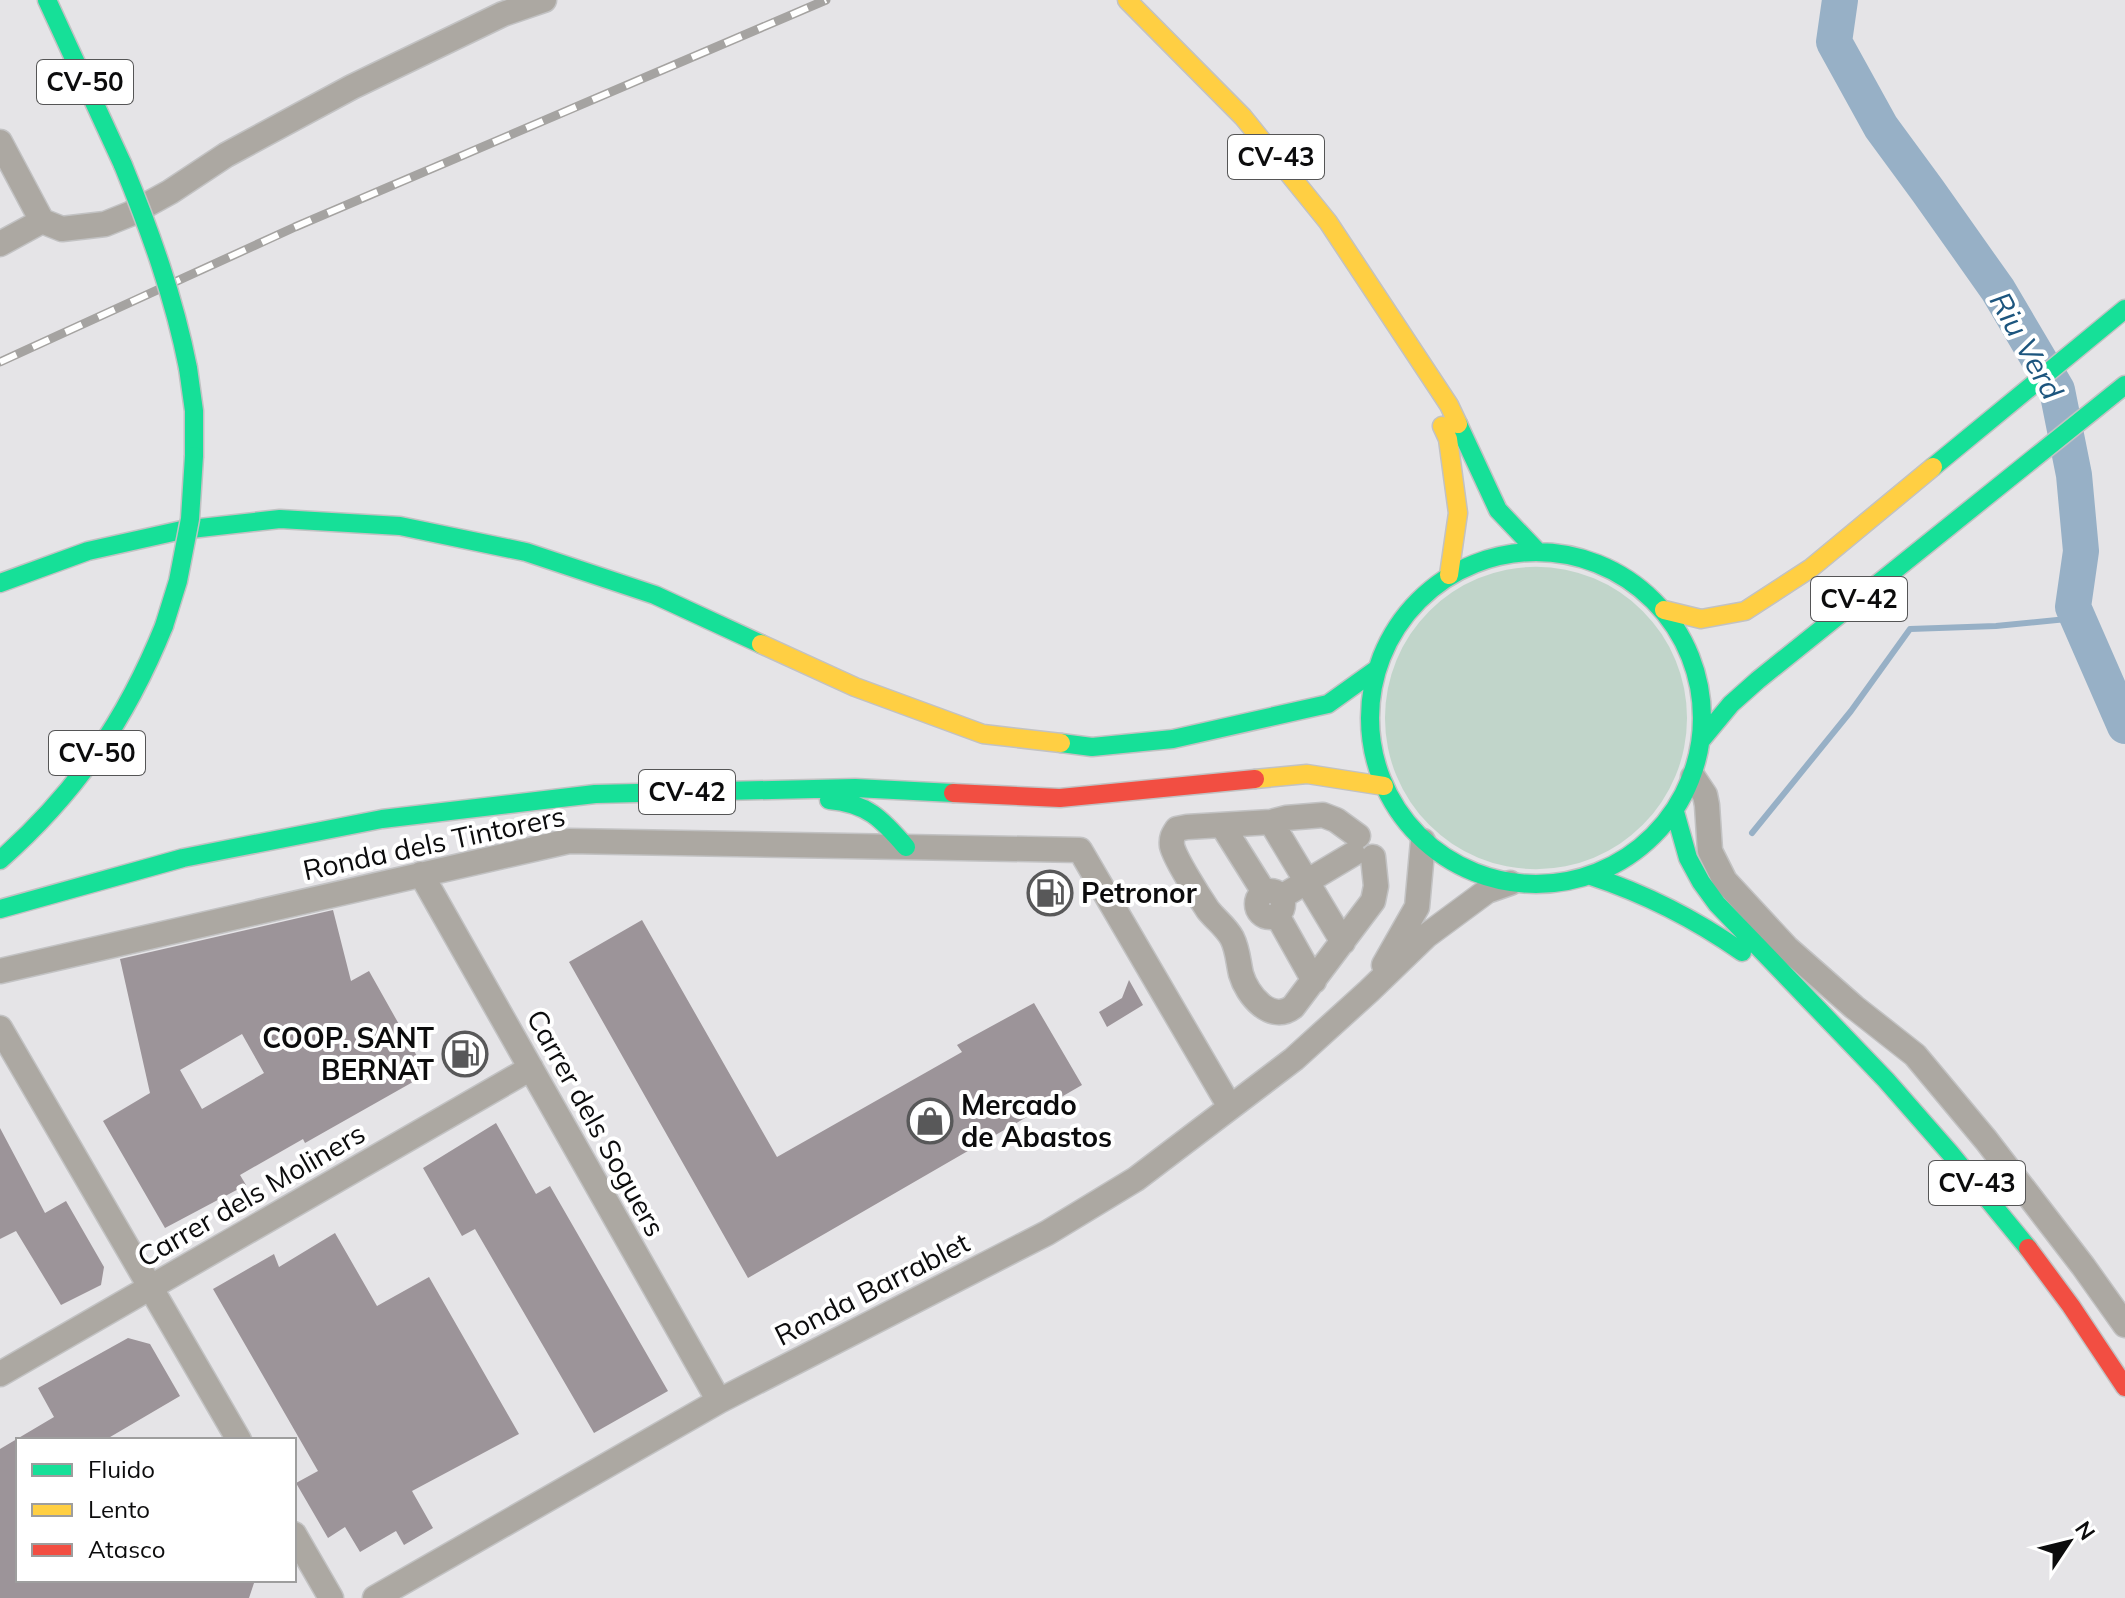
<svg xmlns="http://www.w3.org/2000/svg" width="2125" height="1598" font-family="Mulish,sans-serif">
  <rect width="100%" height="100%" fill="#e5e4e7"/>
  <!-- green -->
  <path fill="#c1d5ca" d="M1385 718a151 151 0 1 1 302 0a151 151 0 1 1-302 0Z"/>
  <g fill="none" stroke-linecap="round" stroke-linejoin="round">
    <!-- stream -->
    <path stroke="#97b0c6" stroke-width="6" d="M1752 833 1851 711 1910 629 1996 626 2077 618"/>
    <!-- river -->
    <path stroke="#97b0c6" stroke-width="36" d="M1840 0 1834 42 1881 127 1928 191 1998 290 2057 390 2074 475 2081 551 2073 607 2125 726"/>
  </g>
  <!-- building -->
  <path fill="#9c9499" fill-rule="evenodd" d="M333 910 351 981 369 971 427 1074 305 1143 303 1139 240 1175 246 1185 165 1228 103 1121 150 1093 120 959ZM242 1034 264 1073 202 1109 180 1070Z
    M642 920 777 1157 962 1052 957 1045 1034 1003 1082 1085 748 1278 569 962Z
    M1129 980 1143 1005 1107 1027 1099 1012 1122 998Z
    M496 1123 536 1194 550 1186 668 1391 594 1433 475 1229 462 1236 423 1168Z
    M0 1128 45 1213 66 1201 104 1267 101 1285 61 1305 16 1231 0 1239Z
    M335 1233 377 1306 429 1277 519 1434 412 1491 433 1528 404 1545 396 1531 360 1552 345 1527 328 1538 296 1483 318 1471 213 1289 274 1254 279 1267Z
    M128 1338 150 1344 180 1396 105 1440H18V1580H255L249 1598H0V1449L54 1417 38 1388Z"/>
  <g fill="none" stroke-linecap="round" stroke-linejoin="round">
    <!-- street casing -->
    <g stroke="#c2c2c3" stroke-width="27">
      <path id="street" d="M0 142 42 221 0 244
        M42 221 62 229 105 224 130 214 170 192 226 155 352 87 503 14 544 0
        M1693 777 1705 795 1707 805 1710 851 1725 881 1787 948 1854 1007 1915 1055 1986 1140 2083 1266 2125 1325
        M1271 822 1343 942
        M1222 825 1264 892
        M1358 836 1336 820 1323 815 1286 818 1271 822 1187 827 1177 829C1173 835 1171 838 1172 846 1175 859 1200 898 1208 910 1216 920 1226 927 1232 938 1238 950 1238 961 1241 974 1247 995 1271 1024 1293 1007L1373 901 1376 886 1373 857
        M421 874 719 1401
        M1257 904a13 13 0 1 1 26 0a13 13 0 1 1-26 0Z
        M1281 897 1353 854
        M1277 915 1314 981
        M1384 965 1417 907 1423 841
        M0 971 569 841 1080 850 1230 1107
        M0 1028 239 1440
        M0 1374 531 1068
        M294 1534 331 1598
        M375 1598 719 1401 1047 1233 1136 1179 1294 1059 1369 991 1426 936 1487 891 1510 883"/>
    </g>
    <!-- fast casing -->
    <g stroke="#c2c2c3" stroke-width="21">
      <path id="fast" d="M47 0 123 165
        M188 368 194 411V456
        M1458 424 1498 510 1537 551
        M1933 467 2125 309
        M1370 718a166 166 0 1 1 332 0a166 166 0 1 1-332 0Z
        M0 583 88 551 182 530 280 519 400 526 526 552 655 595 761 644
        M1702 739 1731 704 1758 680 2125 385
        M1061 743 1092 747 1173 739 1328 704 1377 669
        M829 800C867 803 882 819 906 847
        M1675 812 1688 858 1701 882 1717 904 1886 1080 1950 1153 2028 1248
        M0 860C76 793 126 720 164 626
        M1591 876C1646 894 1695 919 1742 952
        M0 909 183 858 382 819 595 794 855 788 953 793"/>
    </g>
    <!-- slow casing -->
    <g stroke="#c2c2c3" stroke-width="21">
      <path id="slow" d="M1127 0 1243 117 1328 222 1449 405 1458 424
        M1442 426 1448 439 1458 513 1449 575
        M1664 610 1701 619 1745 611 1811 568 1933 467
        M761 644 855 687 983 734 1061 743
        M1255 779 1307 774 1384 786"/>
    </g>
    <!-- jam casing -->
    <g stroke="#c2c2c3" stroke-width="21">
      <path id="jam" d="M953 793 1060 798 1255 779
        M2028 1248 2071 1306 2125 1387"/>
    </g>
    <!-- street -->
    <use href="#street" stroke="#aca8a2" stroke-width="24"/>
    <!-- fast -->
    <use href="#fast" stroke="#16e098" stroke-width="18"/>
    <!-- slow -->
    <use href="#slow" stroke="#ffcf43" stroke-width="18"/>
    <!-- jam -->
    <use href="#jam" stroke="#f24e42" stroke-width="18"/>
    <!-- rail casing -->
    <g stroke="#a5a3a1" stroke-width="9">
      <path id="rail" d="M0 362 295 227 826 0"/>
    </g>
    <!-- rail -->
    <use href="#rail" stroke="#fff" stroke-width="6" stroke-dasharray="18" stroke-linecap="butt"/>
    <!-- fast-bridge casing -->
    <g stroke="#c2c2c3" stroke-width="21" stroke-linecap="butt">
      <path id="fast-bridge" d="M123 165C150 231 174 297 188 368
        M164 626 178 581 190 519 194 456"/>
    </g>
    <!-- fast-bridge -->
    <use href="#fast-bridge" stroke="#16e098" stroke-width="18"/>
  </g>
  <!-- icons -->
  <defs>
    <g id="fuel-ring" transform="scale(2.3)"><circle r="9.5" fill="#fff" stroke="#585859" stroke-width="1.5"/><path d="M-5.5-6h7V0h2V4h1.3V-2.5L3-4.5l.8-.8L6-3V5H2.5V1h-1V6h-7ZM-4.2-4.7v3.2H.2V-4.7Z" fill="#585859"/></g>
    <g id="shop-ring" transform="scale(2.3)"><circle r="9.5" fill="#fff" stroke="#585859" stroke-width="1.5"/><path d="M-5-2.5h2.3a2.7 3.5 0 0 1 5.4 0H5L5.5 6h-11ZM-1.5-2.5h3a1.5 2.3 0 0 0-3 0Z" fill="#585859"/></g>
  </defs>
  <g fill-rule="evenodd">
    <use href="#fuel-ring" x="1050" y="893"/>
    <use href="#fuel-ring" x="465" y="1054"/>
    <use href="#shop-ring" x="930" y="1121"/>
  </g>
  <g text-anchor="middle" stroke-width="8" stroke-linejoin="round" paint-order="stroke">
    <!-- shield labels -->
    <g fill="#fff" stroke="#555556" stroke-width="2">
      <rect x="37" y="60" width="96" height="44" rx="6"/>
      <rect x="1228" y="135" width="96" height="44" rx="6"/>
      <rect x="1811" y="577" width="96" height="44" rx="6"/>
      <rect x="49" y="731" width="96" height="44" rx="6"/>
      <rect x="639" y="770" width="96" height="44" rx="6"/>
      <rect x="1929" y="1161" width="96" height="44" rx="6"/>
    </g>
    <g font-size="26" font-weight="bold" fill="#0c0c0d">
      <text x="85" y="91">CV-50</text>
      <text x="1276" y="166">CV-43</text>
      <text x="1859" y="608">CV-42</text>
      <text x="97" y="762">CV-50</text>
      <text x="687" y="801">CV-42</text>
      <text x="1977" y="1192">CV-43</text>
    </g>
    <!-- street labels -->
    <g font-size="28" fill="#0c0c0d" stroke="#fff">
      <text transform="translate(434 843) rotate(-12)" y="10">Ronda dels Tintorers</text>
      <text transform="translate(596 1123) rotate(61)" y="10">Carrer dels Soguers</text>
      <text transform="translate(251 1195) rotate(-30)" y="10">Carrer dels Moliners</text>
      <text transform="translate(872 1289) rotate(-27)" y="10">Ronda Barrablet</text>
    </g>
    <!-- poi labels -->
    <g font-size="28" font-weight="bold" fill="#0c0c0d" stroke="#fff" text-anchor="start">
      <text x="1081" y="903">Petronor</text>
      <text x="434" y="1048" text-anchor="end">COOP. SANT<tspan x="434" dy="32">BERNAT</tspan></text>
      <text x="961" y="1115">Mercado<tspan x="961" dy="32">de Abastos</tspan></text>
    </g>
    <!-- water labels -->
    <g font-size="30" font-style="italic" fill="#1c557e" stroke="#fff">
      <text transform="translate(2026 346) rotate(61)" y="10">Riu Verd</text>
    </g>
  </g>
  <!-- legend -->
  <rect x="16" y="1438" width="280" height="144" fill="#ffffff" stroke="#9e9e9e" stroke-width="2"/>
  <rect x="32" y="1464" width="40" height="12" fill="#16e098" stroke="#9e9e9e" stroke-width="2"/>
  <text x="88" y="1478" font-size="24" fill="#0c0c0d">Fluido</text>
  <rect x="32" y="1504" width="40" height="12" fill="#ffcf43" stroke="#9e9e9e" stroke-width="2"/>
  <text x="88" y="1518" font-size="24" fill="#0c0c0d">Lento</text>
  <rect x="32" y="1544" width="40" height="12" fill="#f24e42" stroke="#9e9e9e" stroke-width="2"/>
  <text x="88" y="1558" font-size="24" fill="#0c0c0d">Atasco</text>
  <!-- north arrow -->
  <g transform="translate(2069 1542) rotate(55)" stroke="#ffffff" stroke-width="6" paint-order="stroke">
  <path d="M0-6L14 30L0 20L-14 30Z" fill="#0c0c0d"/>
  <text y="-12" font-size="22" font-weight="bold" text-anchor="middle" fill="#0c0c0d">N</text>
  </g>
</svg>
